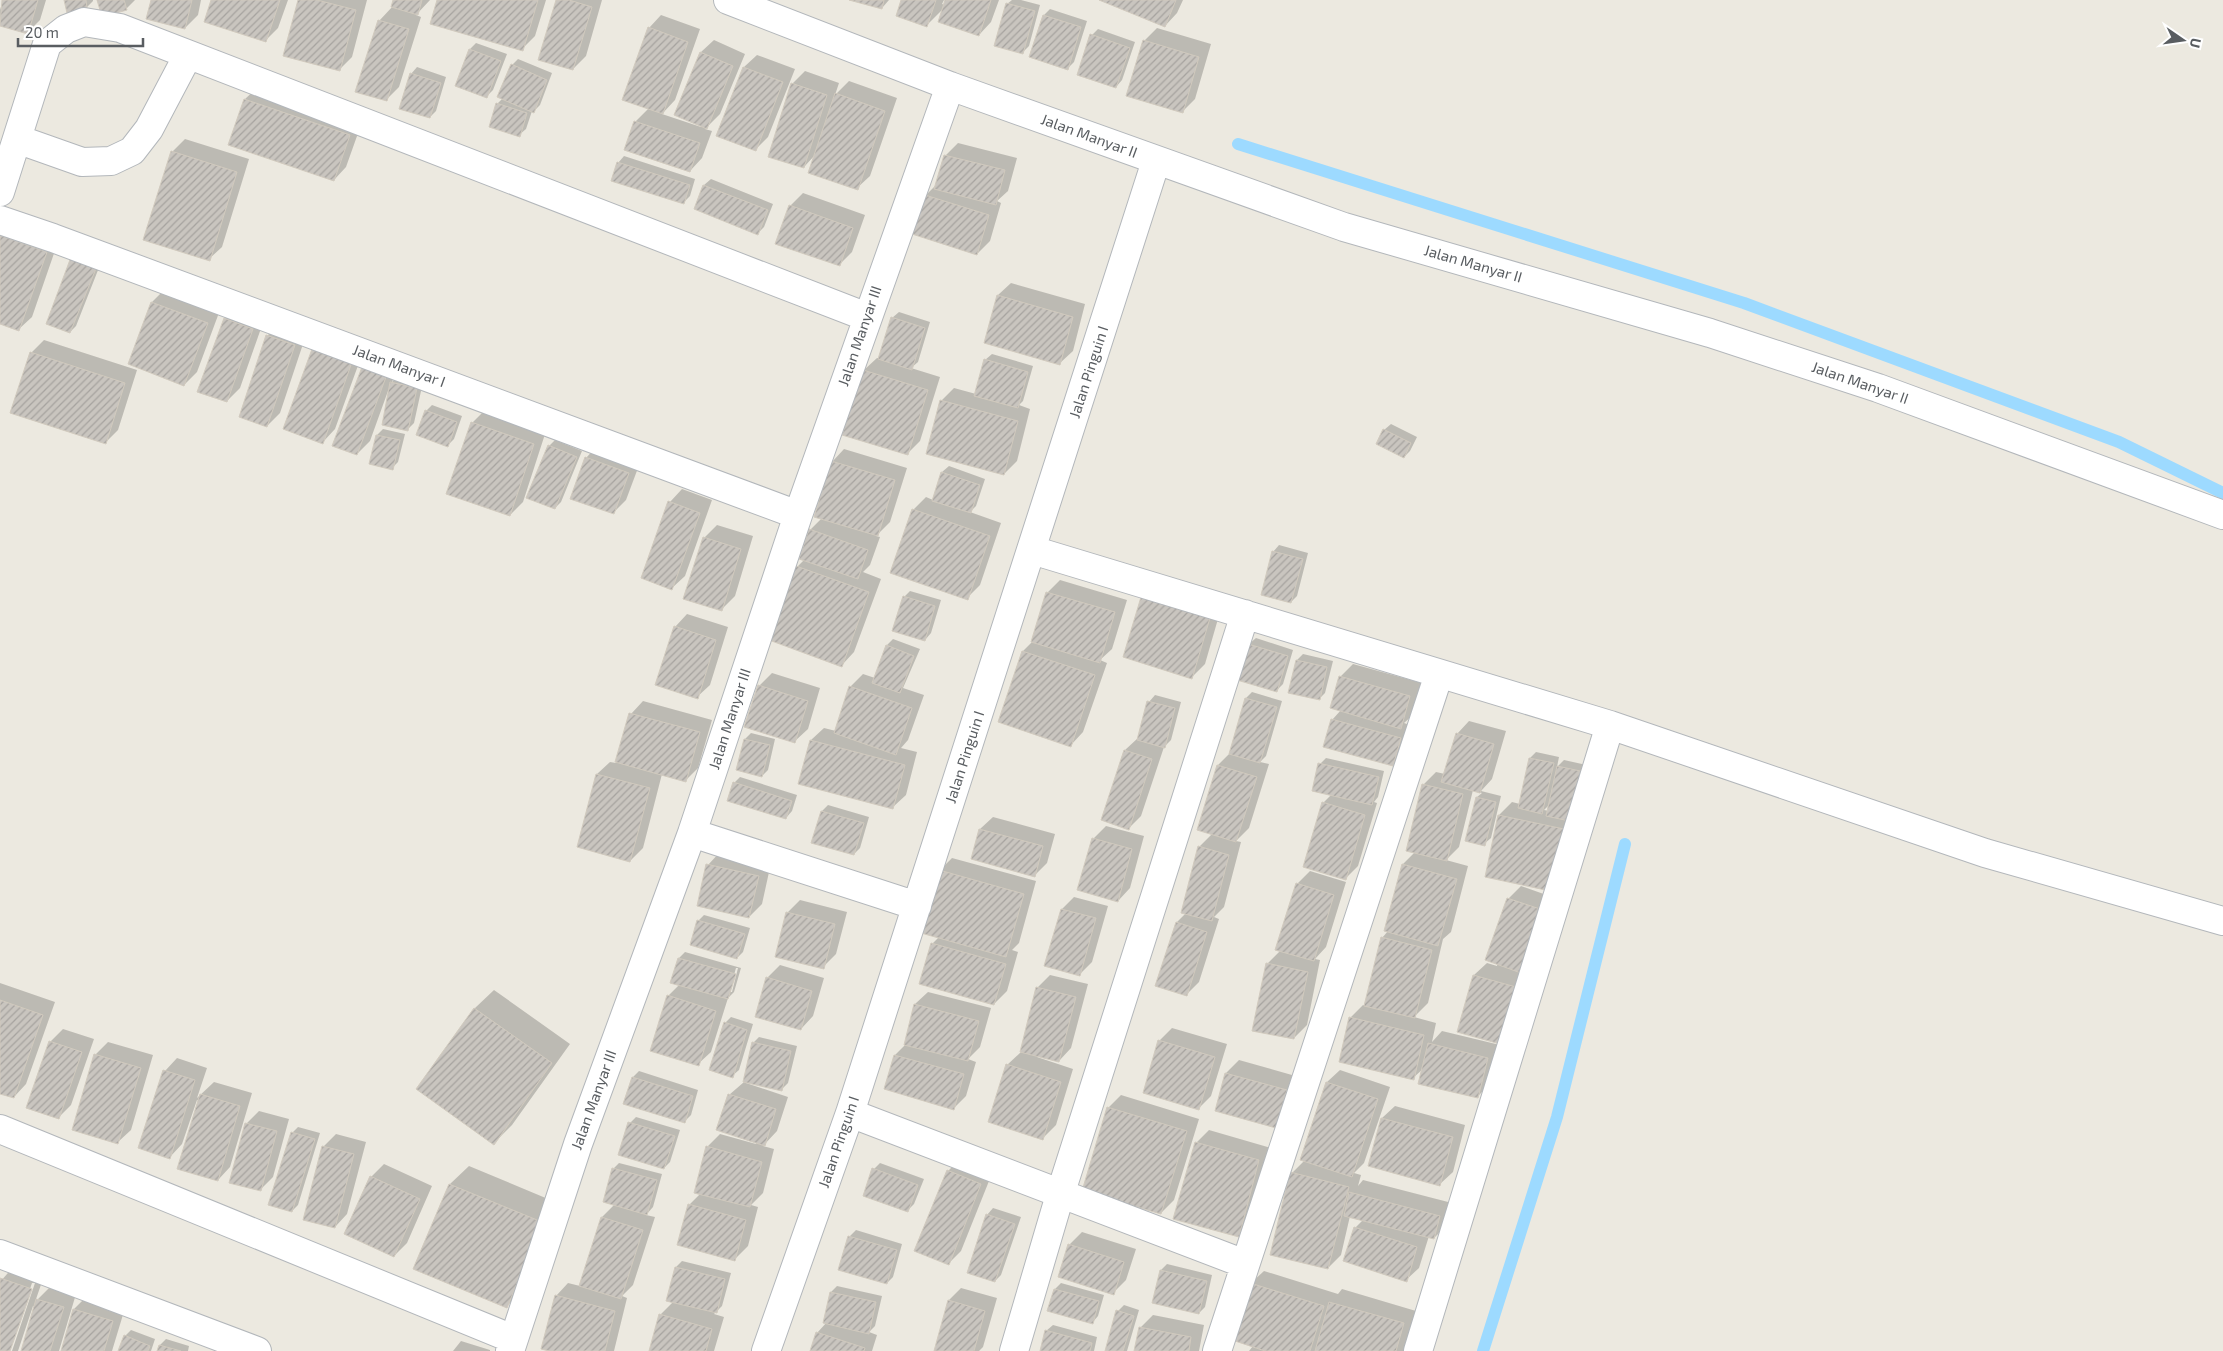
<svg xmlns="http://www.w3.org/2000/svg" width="2223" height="1351" font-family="'Exo 2',sans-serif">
  <defs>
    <pattern id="building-hatch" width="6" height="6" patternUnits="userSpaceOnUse" patternTransform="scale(1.25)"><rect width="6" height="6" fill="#c9c5bf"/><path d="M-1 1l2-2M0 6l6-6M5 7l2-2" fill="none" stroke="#a6a39f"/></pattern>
  </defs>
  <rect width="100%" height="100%" fill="#ece9e0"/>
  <!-- shadow -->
  <path fill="#0003" fill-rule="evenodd" d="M3 0H46L40 20 27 33 0 25V10Z
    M65 0H93V1L87 7Z
    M98 0H135L126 9Z
    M152 0H201L198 15 185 28Z
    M213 0H288L278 28 265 41Z
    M299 0H367L352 57 339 70Z
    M394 0H430L416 15 421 17 399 87 386 100 379 21 393 6Z
    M438 0H546L535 36 522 49Z
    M557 0H602L586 56 573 69Z
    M854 0H889L882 8Z
    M902 0H944L942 4 945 5 946 0H999L991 22 979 35 943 9 927 25Z
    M1012 0H1021L1040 5 1029 46 1023 52 1007 4Z
    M1102 0H1183L1177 13 1165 26Z
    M1050 9 1087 21 1074 62 1068 68 1044 15Z
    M661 15 700 29 675 100 662 114 701 127 702 125 675 114 701 52 714 40 745 54 720 114 705 129 712 131 702 158 690 171 635 122 649 108V28Z
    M1157 28 1211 44 1195 99 1182 112 1144 41Z
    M1098 29 1135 42 1122 80 1116 87 1092 35Z
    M476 43 507 54 493 90 487 96 470 49Z
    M757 55 795 69 768 137 755 150 718 135 744 67Z
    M518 59 552 73 540 105 534 111H532L526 129 519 135 497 104 503 98 512 65Z
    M417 67 446 77 436 111 430 117 411 74Z
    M805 71 839 83 835 95 849 81 897 98 870 176 857 188 815 155 804 167 792 84Z
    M258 87 362 122 346 167 334 180 245 99Z
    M185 139 249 159 222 247 209 259 172 152Z
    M958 143 1017 158 1008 191 997 201 1001 203 990 241 977 254 926 195 937 184 945 156Z
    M624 156 695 179 690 196 684 202 618 163Z
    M711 179 773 204 764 227 758 233 696 208 704 185Z
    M803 193 865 215 852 252 839 265 790 206Z
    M0 218 59 239 32 317 19 329 0 323Z
    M78 251 102 260 76 326 70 332Z
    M1011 283 1085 304 1073 351 1060 363 985 343 998 295Z
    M165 289 220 310 197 372 184 385 129 364 152 302Z
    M238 306 265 317 240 388 227 401 225 319Z
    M899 312 930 322 918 362 911 368 940 377 920 441 907 454 864 370 877 358H880L892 318Z
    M280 323 307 332 280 413 267 426V336Z
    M44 340 137 370 118 430 105 443 31 353Z
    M364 349 335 429 323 442 285 429Z
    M992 354 1033 366 1023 401 1019 405 1030 409 1017 461 1004 474 941 401 954 388 976 394 985 360Z
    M398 364 392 382 398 376 423 382 414 423 408 429 388 391 370 441 357 454 363 368Z
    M432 405 462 416 454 439 448 445 426 411Z
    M485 410 546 431 523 502 510 515 472 423Z
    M1391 424 1417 437 1410 451 1404 457 1384 430Z
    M383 429 405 434 398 462 392 468 371 463 377 435Z
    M555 440 582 451 561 502 555 508 549 446Z
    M598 445 641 460 626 500 613 513 586 458Z
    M844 449 907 468 890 522 876 536 880 537 870 565 863 572 881 579 854 652 842 665 771 639 798 566 804 560 810 530 822 518 832 462Z
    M949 466 985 479 976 506 970 512 1001 523 980 585 967 598 913 510 926 497 933 500 942 472Z
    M682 489 712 500 685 576 672 588 670 502Z
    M717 525 753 536 735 596 722 609 704 538Z
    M1279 545 1308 553 1297 596 1291 602 1273 552Z
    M1060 580 1127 600 1112 649 1100 660 1107 663 1083 732 1071 745 1000 721 1023 651 1032 642 1047 593Z
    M910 591 941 600 931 633 925 640 904 597Z
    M1222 605 1205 664 1192 677 1124 657Z
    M687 614 728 627 710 685 697 697 675 627Z
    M1256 638 1293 650 1283 684 1277 690 1249 644Z
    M893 639 920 649 903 688 924 695 908 740 901 748 917 752 906 795 893 807 811 740 824 728 836 731 850 687 863 674 875 678 887 645Z
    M1303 654 1333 661 1325 693 1319 699 1297 660Z
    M1353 664 1422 683 1413 715 1404 723 1413 726 1406 752 1393 765 1332 720 1341 710 1340 677Z
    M772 673 820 688 808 729 795 741 759 686Z
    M1252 692 1282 701 1266 756 1260 762 1269 764 1249 828 1236 841 1241 842 1224 907 1214 917 1219 919 1199 982 1186 995 1177 922 1186 913 1199 847 1212 834 1218 765 1230 753 1246 698Z
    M1155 695 1181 702 1171 740 1164 747 1141 816 1129 828 1102 820 1125 750 1138 738 1149 702Z
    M643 701 712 720 698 768 685 781 662 774 643 848 630 861 578 847 597 774 610 762 616 763 631 714Z
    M1469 721 1506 731 1492 779 1481 791 1501 796 1491 838 1484 844 1477 797 1482 793 1473 790 1459 847 1446 860 1468 866 1451 932 1443 939 1428 1003 1414 1017 1436 1023 1432 1042 1442 1031 1500 1045 1491 1083 1478 1096 1424 1068 1413 1078 1350 1018 1363 1005 1366 1006 1382 938 1388 931 1385 930 1403 864 1415 852 1423 785 1436 772 1445 774 1457 734Z
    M751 733 775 739 768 770 762 776 745 739Z
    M1536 752 1559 757 1557 767 1564 760 1591 766 1562 877 1486 876 1499 815 1512 802 1520 804 1530 758ZM1550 804 1549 811 1544 810Z
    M1326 758 1384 771 1378 797 1374 802 1377 803 1358 866 1346 878 1323 803 1332 794 1320 764Z
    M740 777 797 795 792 811 786 818 734 783Z
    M828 805 869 817 860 848 854 854 813 842 822 811Z
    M993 817 1055 834 1047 863 1034 876 972 859 980 829Z
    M1106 826 1144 836 1130 888 1118 901 1079 890 1094 838Z
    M720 852 771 863 762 904 749 917 708 865Z
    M952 858 1036 881 1019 943 1012 950 1018 952 1007 991 994 1004 932 944 939 937 940 870Z
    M1310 871 1346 882 1326 947 1315 959 1320 960 1307 1025 1294 1038 1267 964 1281 950 1297 884Z
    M1521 886 1555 898 1499 1043 1474 975 1487 963 1497 966 1508 899Z
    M1074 897 1108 906 1092 962 1079 975 1062 909Z
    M800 900 847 912 836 954 823 967 787 913Z
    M704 915 750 928 743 952 737 958 698 921Z
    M685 952 741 968 734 992 728 998 711 1052 698 1064 668 996 680 984 679 958ZM736 968H738L732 992H729Z
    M780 965 824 978 813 1016 801 1029 767 978Z
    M1050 975 1088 984 1071 1048 1059 1061 1037 1055V1057L1073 1069 1056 1125 1043 1138 1007 1065 1021 1052 1037 988Z
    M0 983 55 1002 26 1084 14 1097 0 1092Z
    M494 990 570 1044 512 1125 494 1143 418 1089 475 1008Z
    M928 992 991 1008 980 1047 968 1059 976 1062 966 1096 954 1108 885 1088 895 1055 905 1045 915 1004Z
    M731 1017 753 1024 739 1070 732 1076 725 1023Z
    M1172 1028 1227 1044 1211 1096 1198 1109 1159 1041Z
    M63 1029 94 1039 71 1105 58 1118 50 1042Z
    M759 1037 797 1046 788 1083 782 1089 747 1081 746 1083 788 1097 777 1131 763 1146 774 1149 763 1193 751 1205 758 1207 748 1246 735 1259 689 1205 701 1193 707 1147 720 1134 756 1144 757 1142 729 1095 744 1082 753 1043Z
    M108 1042 153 1055 131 1130 118 1142 95 1055Z
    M177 1058 207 1068 197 1098 214 1082 252 1093 230 1167 218 1180 199 1101 197 1100 182 1144 170 1157 165 1071Z
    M1239 1060 1299 1077 1275 1127 1216 1111 1226 1073Z
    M1340 1070 1390 1087 1364 1163 1354 1173 1361 1175 1358 1186 1363 1180 1452 1203 1447 1225 1434 1238 1429 1236 1419 1268 1406 1280 1355 1228 1363 1220 1350 1216 1341 1255 1328 1268 1292 1173 1305 1160 1301 1159 1327 1082Z
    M639 1071 698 1090 691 1115 684 1122 625 1103 633 1077Z
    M1121 1095 1199 1119 1174 1200 1161 1213 1108 1108Z
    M1395 1106 1465 1125 1453 1172 1440 1184 1382 1118Z
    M259 1111 289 1119 273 1177 260 1190 246 1124Z
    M636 1117 680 1130 670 1162 664 1168 630 1123Z
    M298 1127 320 1133 298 1205 292 1211V1133Z
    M1209 1130 1271 1148 1251 1223 1238 1236 1196 1143Z
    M336 1134 366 1142 347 1214 335 1227 323 1147Z
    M961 1158 993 1171 961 1251 948 1264V1171Z
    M619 1163 662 1174 653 1207 646 1215 655 1217 633 1285 622 1296 627 1298 614 1351H554L556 1296 568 1283 580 1286 602 1217 615 1204 613 1169Z
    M880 1163 924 1179 914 1204 908 1210 874 1169Z
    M384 1164 432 1186 407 1243 394 1256 371 1177Z
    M469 1166 560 1204 526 1287 507 1306 450 1184Z
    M993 1208 1021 1217 1001 1275 995 1281 987 1215Z
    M856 1230 902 1244 893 1277 887 1283 840 1269 850 1236Z
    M1082 1232 1136 1249 1126 1280 1113 1293 1069 1245Z
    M682 1261 731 1273 722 1306 714 1314 724 1317 714 1351H653L660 1315 674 1301 676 1267Z
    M1167 1264 1212 1275 1205 1307 1199 1313 1161 1270Z
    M14 1266 44 1276 35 1302 50 1287 76 1294 59 1351H22L35 1307 33 1306 18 1351H12L35 1283H32L9 1351H0V1282Z
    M1264 1271 1338 1294 1342 1289 1416 1311 1405 1351H1249L1253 1346 1251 1283Z
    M1061 1283 1104 1295 1098 1316 1092 1323 1055 1289Z
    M837 1286 882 1296 875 1326 869 1332 877 1335 872 1351H811L817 1333 827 1322 831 1292Z
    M961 1288 997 1298 983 1347 979 1351H937L949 1300Z
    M87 1296 125 1308 112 1351H62L74 1309Z
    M1124 1305 1139 1310 1127 1351H1106L1118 1311Z
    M1153 1315 1204 1325 1199 1351H1135L1140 1328Z
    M1053 1325 1097 1337 1094 1351H1041L1046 1331Z
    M131 1330 155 1339 151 1351H120L125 1336Z
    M166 1339 189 1346 188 1351H159L160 1345Z
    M461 1341 490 1350V1351H453Z"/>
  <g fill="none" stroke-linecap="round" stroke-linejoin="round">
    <!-- stream -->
    <path stroke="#9ddaff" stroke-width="12" d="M1238 144 1744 303 2119 442 2223 493
      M1483 1351 1557 1117 1625 844"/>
  </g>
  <!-- building -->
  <path fill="url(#building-hatch)" stroke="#d1cabe" d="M2 0H38L28 34 0 26Z
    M64 0H86L87 8 67 13Z
    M97 0H124L127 10 102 17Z
    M151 0H192L185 29 146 19Z
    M211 0H280L266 42 204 22Z
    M298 0H317L356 10 340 71 283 56Z
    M393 0H422L418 15 391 7Z
    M437 0H538L523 51 430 24Z
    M556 0H569L592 7 573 70 538 60Z
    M849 0H884L882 9Z
    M901 0H936L927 27 896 16Z
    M945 0H991L979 36 938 22Z
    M1099 0H1176L1165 27Z
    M1006 3 1035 11 1023 54 994 46Z
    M1043 15 1081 27 1068 70 1029 57Z
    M378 20 409 29 387 101 355 92Z
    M648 27 688 42 663 114 622 100Z
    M1090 34 1130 48 1116 88 1077 75Z
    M1143 40 1199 57 1183 113 1126 96Z
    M469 49 501 61 487 98 455 86Z
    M700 52 733 66 707 129 674 115Z
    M511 64 547 80 534 113 497 97Z
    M743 67 783 82 756 151 716 136Z
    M410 73 441 83 430 118 399 109Z
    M791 83 827 95 804 168 768 157Z
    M835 93 885 111 858 190 808 173Z
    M244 99 350 135 334 181 228 145Z
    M496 103 527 113 520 137 489 127Z
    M634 121 700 143 690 172 624 150Z
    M171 151 237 172 210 261 143 240Z
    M944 155 1005 170 996 205 934 189Z
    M617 162 690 185 684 204 611 181Z
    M703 185 768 210 758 235 694 209Z
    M925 195 989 215 977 255 912 234Z
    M789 205 853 228 840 266 775 244Z
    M0 235 47 252 19 331 0 324Z
    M71 257 97 266 70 333 46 324Z
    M997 295 1073 317 1060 365 984 343Z
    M151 302 208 323 184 386 128 364Z
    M891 317 925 328 912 370 878 359Z
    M224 318 253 329 227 402 197 392Z
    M266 335 295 345 267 427 239 417Z
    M312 349 352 362 323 444 283 429Z
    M30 352 125 383 106 444 10 413Z
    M984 359 1028 372 1018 408 974 396Z
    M362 367 386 377 357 455 332 446Z
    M863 370 928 390 908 455 842 435Z
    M390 382 417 388 408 431 382 425Z
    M940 400 1018 421 1004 475 926 454Z
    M425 410 457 422 448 447 416 435Z
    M471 422 534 444 510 516 446 494Z
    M1383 429 1411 443 1404 458 1376 444Z
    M376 435 400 440 393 470 369 464Z
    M548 445 577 457 555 509 526 498Z
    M585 457 629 473 614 514 570 499Z
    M831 461 895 480 878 536 814 517Z
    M941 472 980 485 971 513 932 501Z
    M668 501 700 513 672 590 641 578Z
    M912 509 990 536 968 600 890 573Z
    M809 529 868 550 858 579 799 559Z
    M703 537 741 549 722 611 683 599Z
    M1272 551 1303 559 1291 603 1261 595Z
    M796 566 869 592 842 667 769 640Z
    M1046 592 1115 612 1100 663 1031 642Z
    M903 596 935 606 925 641 892 631Z
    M1141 597 1210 618 1192 679 1123 657Z
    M674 626 716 640 698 699 655 685Z
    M1248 644 1288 656 1277 692 1237 680Z
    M886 645 914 656 900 693 872 683Z
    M1022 651 1095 675 1071 747 998 722Z
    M1296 660 1327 667 1320 700 1288 693Z
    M1339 676 1410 696 1401 729 1330 708Z
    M758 685 808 701 795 743 744 727Z
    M849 686 912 708 896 755 834 733Z
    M1245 698 1277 707 1260 763 1229 754Z
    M1147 701 1175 708 1165 748 1137 740Z
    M629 713 700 732 686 782 615 762Z
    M1331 719 1401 738 1393 766 1323 747Z
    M1456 733 1494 744 1480 793 1441 782Z
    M744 739 770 745 762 777 736 770Z
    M810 740 905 765 893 809 798 784Z
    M1124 750 1152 759 1129 830 1101 820Z
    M1529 758 1554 763 1542 814 1518 808Z
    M1318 763 1379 777 1372 805 1312 791Z
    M1217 765 1257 777 1236 842 1197 830Z
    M1557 766 1585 772 1574 822 1546 816Z
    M596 774 650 788 630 862 577 847Z
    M733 782 792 801 786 819 727 801Z
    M1422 784 1463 794 1447 861 1406 851Z
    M1476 797 1496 802 1485 846 1465 841Z
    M1322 802 1365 815 1346 880 1303 867Z
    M821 811 864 823 854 855 811 843Z
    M1498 815 1564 829 1550 891 1485 877Z
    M979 829 1043 846 1035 877 971 859Z
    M1092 838 1132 849 1118 902 1077 890Z
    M1198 846 1229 855 1212 921 1181 913Z
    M706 864 759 876 749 918 697 906Z
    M1402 864 1457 879 1438 946 1384 931Z
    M939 870 1024 894 1006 957 921 933Z
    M1296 883 1334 895 1314 961 1275 950Z
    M1507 898 1543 910 1521 973 1485 960Z
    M1061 909 1096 918 1080 976 1044 966Z
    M786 912 835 924 824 969 775 957Z
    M697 920 745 934 737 959 690 945Z
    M1176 922 1207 932 1187 996 1155 986Z
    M1381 937 1432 950 1415 1018 1364 1006Z
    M931 943 1006 964 994 1005 919 984Z
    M678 958 736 974 728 999 670 983Z
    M1266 963 1308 972 1294 1039 1252 1031Z
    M1473 975 1516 987 1500 1044 1457 1032Z
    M766 977 812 991 801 1030 755 1017Z
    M1036 987 1076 997 1059 1062 1020 1052Z
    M667 995 716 1011 699 1066 650 1051Z
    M0 1000 43 1015 14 1098 0 1094Z
    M914 1004 979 1021 968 1061 904 1045Z
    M474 1008 552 1063 494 1145 416 1089Z
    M1349 1017 1424 1035 1414 1080 1339 1062Z
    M724 1022 747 1030 733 1078 709 1070Z
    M1158 1040 1215 1057 1199 1110 1143 1093Z
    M49 1041 82 1052 59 1119 26 1108Z
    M752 1042 791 1051 782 1091 743 1082Z
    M1428 1043 1488 1058 1478 1098 1418 1084Z
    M94 1054 141 1068 118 1144 72 1130Z
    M894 1055 964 1074 954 1110 884 1089Z
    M1006 1064 1061 1082 1043 1140 988 1122Z
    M163 1070 195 1080 170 1159 138 1148Z
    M1225 1073 1287 1090 1276 1128 1215 1111Z
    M632 1077 693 1096 685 1123 623 1104Z
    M1326 1082 1378 1099 1352 1177 1300 1160Z
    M200 1094 240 1106 218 1181 177 1169Z
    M728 1094 776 1109 765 1146 716 1130Z
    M1107 1107 1187 1131 1161 1214 1082 1191Z
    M1381 1118 1453 1137 1440 1186 1368 1166Z
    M628 1122 675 1136 664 1169 618 1155Z
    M245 1123 277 1131 261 1191 229 1183Z
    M291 1132 315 1139 292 1212 268 1205Z
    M1195 1142 1259 1160 1239 1237 1173 1219Z
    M322 1146 354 1154 335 1228 303 1220Z
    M706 1146 762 1162 750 1207 694 1193Z
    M612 1168 657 1180 647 1215 603 1202Z
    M872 1168 918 1185 908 1212 863 1196Z
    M947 1170 981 1184 949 1265 914 1251Z
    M1290 1172 1349 1187 1328 1269 1270 1255Z
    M370 1176 420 1199 394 1257 344 1234Z
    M449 1184 542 1222 507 1308 413 1269Z
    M1349 1192 1440 1216 1434 1239 1344 1216Z
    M688 1204 746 1220 735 1261 677 1245Z
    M986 1214 1015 1224 995 1282 967 1273Z
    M601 1217 643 1230 621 1299 579 1286Z
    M1354 1227 1417 1247 1407 1282 1343 1261Z
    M848 1236 897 1250 887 1284 838 1270Z
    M1068 1244 1124 1262 1114 1295 1058 1277Z
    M675 1267 725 1279 717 1313 666 1301Z
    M1160 1270 1207 1281 1199 1314 1152 1303Z
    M0 1278 32 1289 10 1351H0Z
    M1250 1283 1324 1306 1310 1351H1265L1232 1340Z
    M1054 1289 1099 1301 1093 1324 1047 1311Z
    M830 1292 876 1302 869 1334 823 1323Z
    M555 1295 615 1311 605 1351H549L541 1349Z
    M36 1299 64 1307 50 1351H21Z
    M948 1300 985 1311 974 1351H934Z
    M1329 1302 1404 1323 1396 1351H1315Z
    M73 1309 113 1321 104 1351H61Z
    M1116 1310 1134 1316 1123 1351H1105Z
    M659 1314 712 1329 706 1351H649Z
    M1139 1327 1191 1337 1189 1351H1134Z
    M1045 1330 1092 1343 1090 1351H1040Z
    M816 1332 865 1348 864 1351H810Z
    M124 1335 150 1346 148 1351H118Z
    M159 1345 181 1351H157Z"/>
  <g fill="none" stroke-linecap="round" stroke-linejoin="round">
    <!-- street casing -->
    <g stroke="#b3b7bb" stroke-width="30">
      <path id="street" d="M728 0 950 86 1344 227 1710 333 1878 388 2223 515
        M17 139 82 162 111 161 132 151 149 129 188 55
        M0 192 47 44 66 29 84 22 120 28 867 317
        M0 220 53 238 798 515
        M1032 550 1610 725 1985 853 2223 921
        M692 833 917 906
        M850 1113 1245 1264
        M0 1129 513 1339
        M0 1254 257 1351
        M510 1351 578 1144 692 833 798 515 950 86
        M766 1351 850 1113 1156 161
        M1014 1351 1060 1195 1245 614
        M1217 1351 1439 674
        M1418 1351 1610 725"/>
    </g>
    <!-- street -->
    <use href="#street" stroke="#fff" stroke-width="28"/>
  </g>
  <g text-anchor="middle" stroke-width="4" stroke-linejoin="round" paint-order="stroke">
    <!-- street labels -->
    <g font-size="15" fill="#595d61" stroke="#fff">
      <text transform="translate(1089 136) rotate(20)" y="5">Jalan Manyar II</text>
      <text transform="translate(1473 264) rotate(16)" y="5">Jalan Manyar II</text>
      <text transform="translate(860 336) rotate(-71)" y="5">Jalan Manyar III</text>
      <text transform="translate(399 366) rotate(20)" y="5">Jalan Manyar I</text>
      <text transform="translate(1089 372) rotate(-72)" y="5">Jalan Pinguin I</text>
      <text transform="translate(1860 383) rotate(19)" y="5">Jalan Manyar II</text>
      <text transform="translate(730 719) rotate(-72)" y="5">Jalan Manyar III</text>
      <text transform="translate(965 757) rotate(-72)" y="5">Jalan Pinguin I</text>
      <text transform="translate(594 1100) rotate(-70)" y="5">Jalan Manyar III</text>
      <text transform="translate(839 1142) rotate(-71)" y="5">Jalan Pinguin I</text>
    </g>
  </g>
  <!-- north arrow -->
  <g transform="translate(2183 40) rotate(103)" stroke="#ffffff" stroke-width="4" paint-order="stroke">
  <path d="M0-4L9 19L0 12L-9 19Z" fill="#595d61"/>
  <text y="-8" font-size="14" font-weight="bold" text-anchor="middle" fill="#595d61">U</text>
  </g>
  <!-- scale -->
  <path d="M18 38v8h125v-8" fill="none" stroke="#595d61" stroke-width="2.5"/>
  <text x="25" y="38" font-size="15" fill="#595d61" stroke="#ffffff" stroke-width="4" paint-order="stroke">20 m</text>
</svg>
